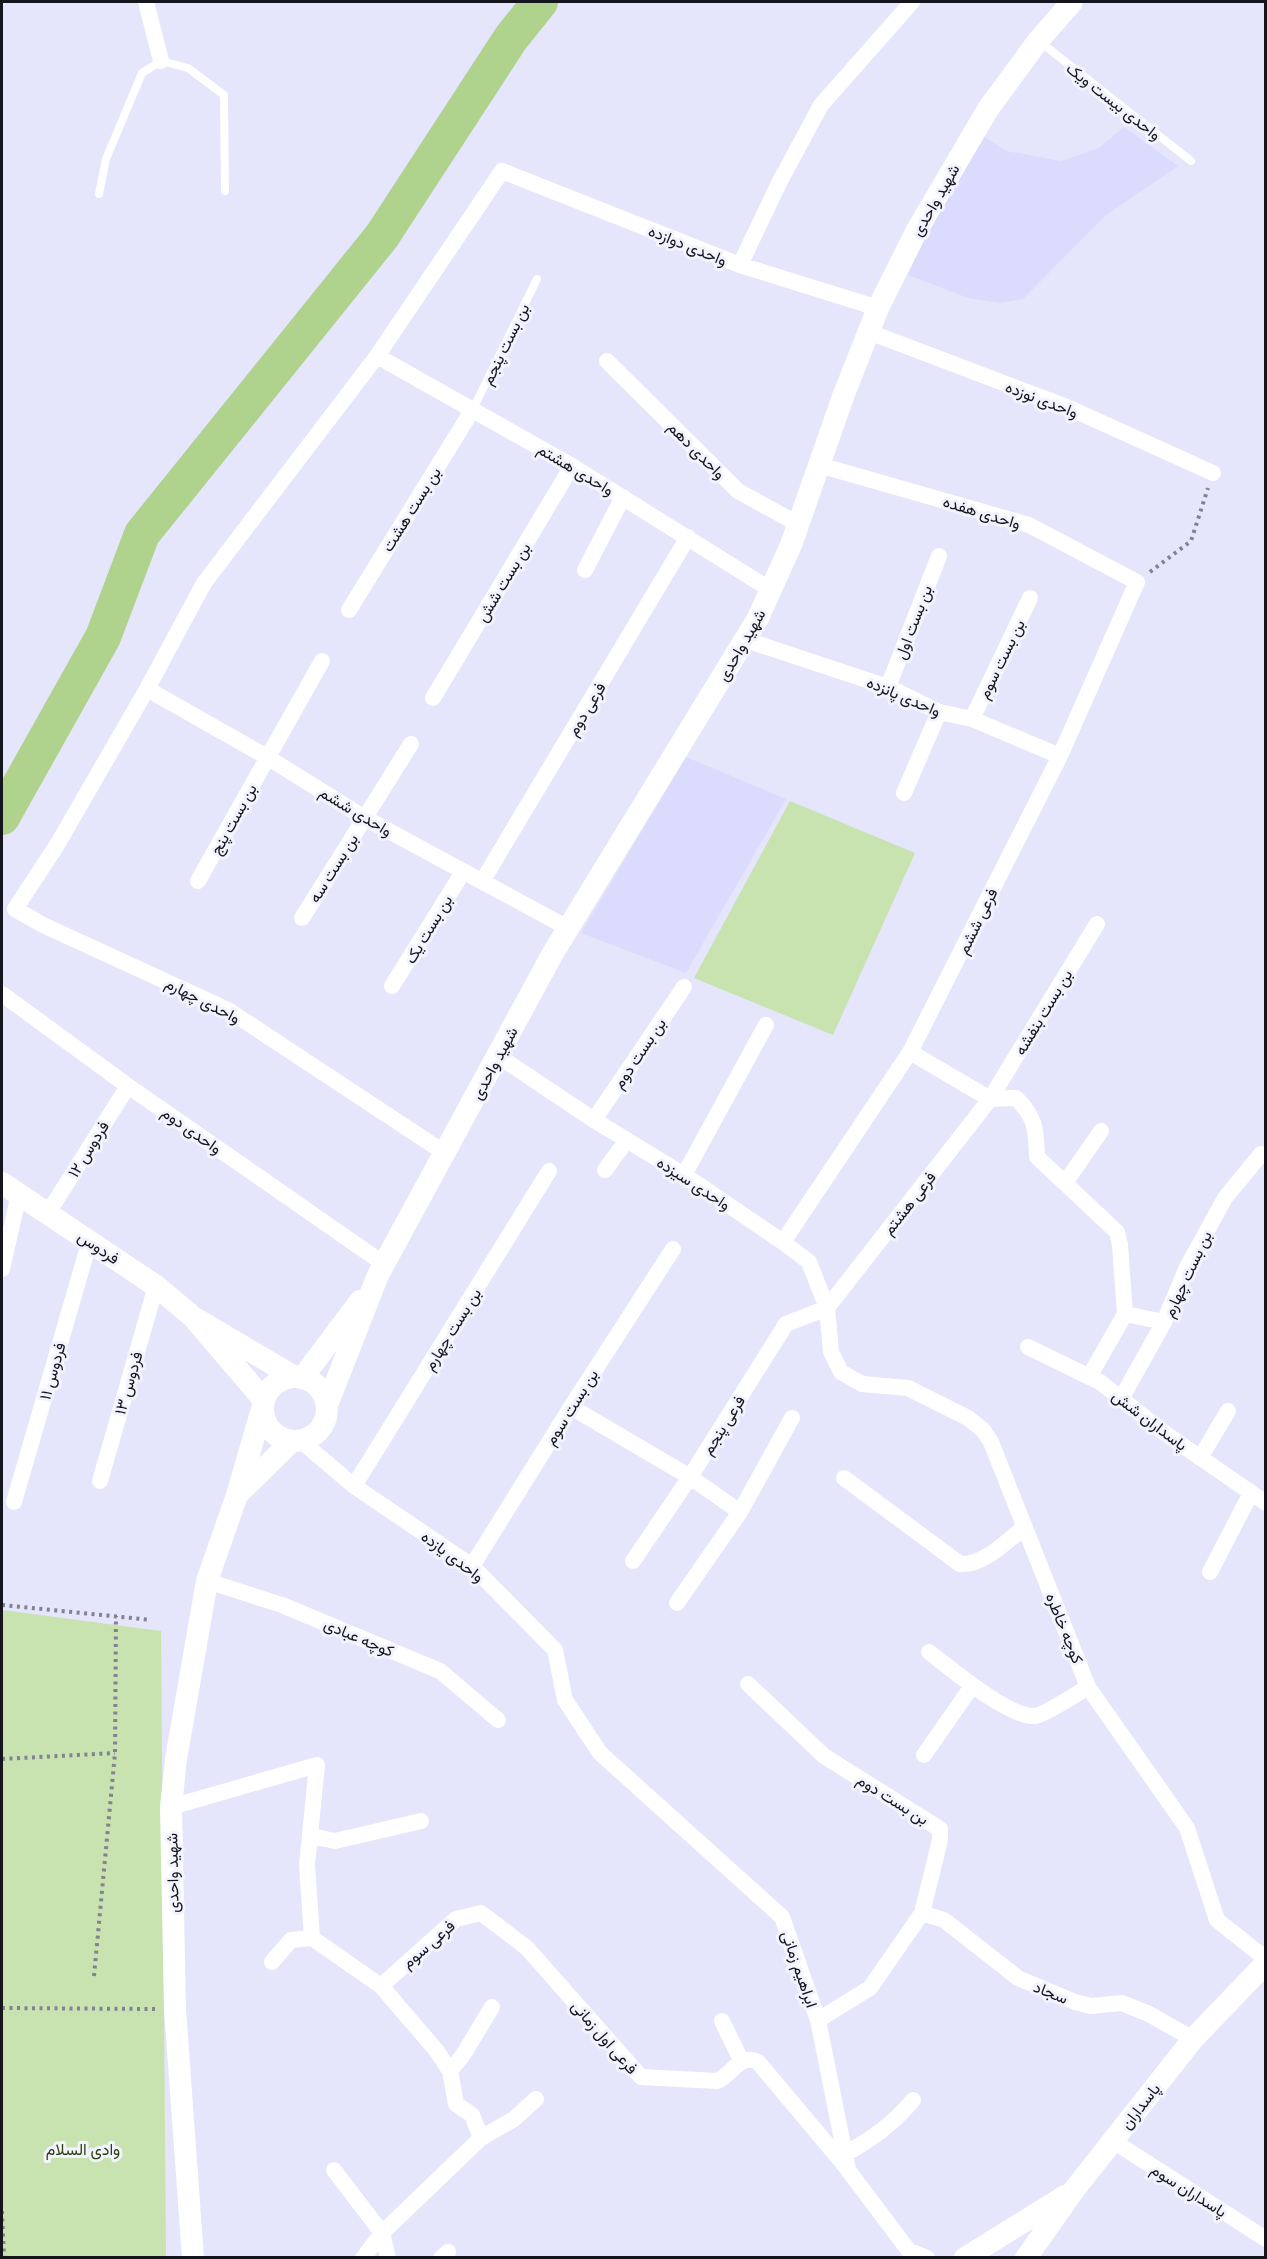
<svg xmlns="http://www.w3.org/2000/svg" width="1267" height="2259" font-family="'Roboto Condensed',Vazirmatn,sans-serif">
  <rect width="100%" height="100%" fill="#e5e5fb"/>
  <!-- built -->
  <path fill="#dbdbfe" d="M1124 127 1178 166 1105 216 1023 299 1000 303 968 298 908 275 973 129 1006 151 1061 161 1099 148Z
    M686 757 786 799 686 973 581 933Z"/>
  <!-- green -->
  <path fill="#c8e3af" d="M790 801 915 853 833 1035 694 978Z
    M2 1610 161 1631 166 2257 2 2258Z"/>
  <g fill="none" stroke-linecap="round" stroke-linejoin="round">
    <!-- river -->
    <path stroke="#afd28d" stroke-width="36" d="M2 817 103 637 142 534 382 236 511 38 540 2"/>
    <!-- path -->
    <path stroke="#828292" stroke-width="4" stroke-dasharray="3 4.5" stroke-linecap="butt" d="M1150 572 1191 541 1208 488
      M2 1605 151 1620
      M2 1759 115 1753
      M94 1976 115 1753 116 1616
      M2 2008 156 2009
      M2 2211 4 2258"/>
    <!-- lane -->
    <path stroke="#fff" stroke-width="8" d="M1039 41 1191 161
      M99 194 106 159 142 73 161 61 188 68 224 95 225 191
      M473 409 537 279"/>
    <!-- street -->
    <path stroke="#fff" stroke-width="16" d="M146 2 161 61
      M740 265 779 183 821 105 912 2
      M869 332 1067 407 1213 473
      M377 356 572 466 771 590
      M607 361 738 491 798 524
      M585 570 623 497
      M349 610 473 409
      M746 640 888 687 939 712 972 719 1060 756
      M888 687 939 556
      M147 689 267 757 365 818 568 928
      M433 698 572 466
      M972 719 1030 598
      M904 793 939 712
      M483 880 688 537
      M198 881 322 661
      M302 918 411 744
      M392 986 463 872
      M2 994 128 1086 384 1264
      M910 1052 990 1099 1016 1098C1036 1118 1036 1129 1037 1157L1117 1232 1120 1245 1125 1314 1089 1377
      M498 1056 594 1120 684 1175 783 1242 809 1262 827 1308 831 1352 841 1372 862 1384 908 1388 968 1418 983 1430 991 1442 1088 1687 1187 1828 1217 1920 1266 1959
      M594 1120 684 987
      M445 1153 228 1010 43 925 15 909 57 845 147 689 204 583 377 356 502 171 740 265 878 308
      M605 1170 627 1140
      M684 1175 766 1025
      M1065 1183 1101 1131
      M48 1213 128 1086
      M783 1242 910 1052 1060 756 1137 582 1029 525 819 465
      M2 1269 19 1194
      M1125 1314 1164 1322
      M1028 1347 1100 1382 1166 1434 1266 1503
      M1121 1399 1164 1322 1187 1267 1225 1198 1261 1154
      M571 1407 690 1477 740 1512
      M301 1441 354 1486 472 1566 555 1650 565 1700 600 1753 782 1917 818 2020 848 2170 909 2251 927 2258
      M1200 1458 1228 1411
      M844 1478 960 1564C984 1566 1006 1541 1025 1527
      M100 1481 156 1286
      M354 1486 549 1171
      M14 1502 90 1240
      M633 1561 690 1477 786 1324 827 1308 990 1099 1097 924
      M472 1566 571 1407 673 1249
      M1210 1572 1251 1493
      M207 1581 282 1605 440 1671 498 1720
      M677 1603 740 1512 792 1418
      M929 1652C950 1668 1009 1718 1035 1716 1045 1715 1078 1693 1088 1687
      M748 1684 824 1756 940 1829V1840L922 1913 870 1988 818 2020
      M924 1755 972 1686
      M171 1807 317 1765 307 1865 312 1938 381 1986 436 2050 450 2071 456 2104 472 2115 481 2138 382 2233 363 2258
      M311 1836 335 1841 421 1821
      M922 1913 944 1920 1018 1978 1075 2002 1091 2006 1122 2003 1149 2014 1193 2039
      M272 1962 291 1940 312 1938
      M381 1986 456 1919 481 1913 527 1948 641 2077 717 2081C733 2074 739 2053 758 2062L847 2168
      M722 2021 741 2060
      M450 2071 463 2055 492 2007
      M481 2138 514 2119 536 2099
      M1113 2141 1266 2239
      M845 2154C872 2139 893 2124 913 2100
      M334 2170 382 2233 388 2258
      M441 2258 448 2252"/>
    <!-- secondary -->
    <path stroke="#fff" stroke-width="22" d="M2 1183 156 1286 193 1317
      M263 1409a32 32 0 1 1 64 0a32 32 0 1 1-64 0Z
      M303 1377 360 1301
      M263 1399 193 1317 293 1376
      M327 1405 378 1275 553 953 758 618 791 545 844 394 878 308 917 230 988 109 1038 41 1072 2
      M262 1409 237 1495 292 1441
      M193 2258 175 2009 171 1807 176 1759 207 1581 237 1495
      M965 2258 1065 2196
      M1026 2258 1074 2190 1193 2039 1266 1963"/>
  </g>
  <g text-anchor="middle" stroke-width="6" stroke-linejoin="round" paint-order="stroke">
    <!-- street labels -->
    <g font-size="16" fill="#15151e" stroke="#f3f3fe">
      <text transform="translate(1114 101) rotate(38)" y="6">واحدی بیست ویک</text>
      <text transform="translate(935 200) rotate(-60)" y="6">شهید واحدی</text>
      <text transform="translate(688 245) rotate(22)" y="6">واحدی دوازده</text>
      <text transform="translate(505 344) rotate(-64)" y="6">بن بست پنجم</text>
      <text transform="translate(1042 399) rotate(21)" y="6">واحدی نوزده</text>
      <text transform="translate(697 450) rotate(45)" y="6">واحدی دهم</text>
      <text transform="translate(576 469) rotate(31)" y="6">واحدی هشتم</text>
      <text transform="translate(411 509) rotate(-58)" y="6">بن بست هشت</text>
      <text transform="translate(982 512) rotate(17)" y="6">واحدی هفده</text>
      <text transform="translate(503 582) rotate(-59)" y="6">بن بست شش</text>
      <text transform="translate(913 622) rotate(-69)" y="6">بن بست اول</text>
      <text transform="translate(741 645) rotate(-60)" y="6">شهید واحدی</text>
      <text transform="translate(1001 659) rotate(-64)" y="6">بن بست سوم</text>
      <text transform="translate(904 696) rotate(23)" y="6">واحدی پانزده</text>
      <text transform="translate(586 709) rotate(-59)" y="6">فرعی دوم</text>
      <text transform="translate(356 811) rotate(31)" y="6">واحدی ششم</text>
      <text transform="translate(233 819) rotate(-61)" y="6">بن بست پنج</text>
      <text transform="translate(333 868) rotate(-58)" y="6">بن بست سه</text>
      <text transform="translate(977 921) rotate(-64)" y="6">فرعی ششم</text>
      <text transform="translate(428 929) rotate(-59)" y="6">بن بست یک</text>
      <text transform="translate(203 1000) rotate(27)" y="6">واحدی چهارم</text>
      <text transform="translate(1043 1012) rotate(-59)" y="6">بن بست بنفشه</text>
      <text transform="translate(639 1053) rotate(-56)" y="6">بن بست دوم</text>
      <text transform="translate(494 1063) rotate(-62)" y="6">شهید واحدی</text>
      <text transform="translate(192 1130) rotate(35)" y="6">واحدی دوم</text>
      <text transform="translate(88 1149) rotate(-58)" y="6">فردوس ۱۲</text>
      <text transform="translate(694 1183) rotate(33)" y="6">واحدی سیزده</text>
      <text transform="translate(909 1203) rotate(-52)" y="6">فرعی هشتم</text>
      <text transform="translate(99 1247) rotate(34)" y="6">فردوس</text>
      <text transform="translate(1187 1274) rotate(-65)" y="6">بن بست چهارم</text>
      <text transform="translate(452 1329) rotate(-58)" y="6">بن بست چهارم</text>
      <text transform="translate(52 1371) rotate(-74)" y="6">فردوس ۱۱</text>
      <text transform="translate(128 1383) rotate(-74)" y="6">فردوس ۱۳</text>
      <text transform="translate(571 1407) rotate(-58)" y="6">بن بست سوم</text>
      <text transform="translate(1150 1420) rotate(37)" y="6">پاسداران شش</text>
      <text transform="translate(723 1425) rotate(-58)" y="6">فرعی پنجم</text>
      <text transform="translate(453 1556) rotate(37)" y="6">واحدی یازده</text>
      <text transform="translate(1065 1628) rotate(68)" y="6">كوچه خاطره</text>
      <text transform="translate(359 1637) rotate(23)" y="6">کوچه عبادی</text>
      <text transform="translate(893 1799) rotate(32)" y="6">بن بست دوم</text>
      <text transform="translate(172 1873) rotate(-91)" y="6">شهید واحدی</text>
      <text transform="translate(428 1944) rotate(-41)" y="6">فرعی سوم</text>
      <text transform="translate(800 1969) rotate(71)" y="6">ابراهیم زمانی</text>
      <text transform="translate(1051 1992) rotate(22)" y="6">سجاد</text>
      <text transform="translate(605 2037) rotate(49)" y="6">فرعی اول زمانی</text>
      <text transform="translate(1140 2106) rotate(-52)" y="6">پاسداران</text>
      <text transform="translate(1189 2190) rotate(32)" y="6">پاسداران سوم</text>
    </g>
    <!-- park labels -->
    <g font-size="16" fill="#2a400f" stroke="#f3f3fe">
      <text x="83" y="2155">وادی السلام</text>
    </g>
  </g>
  <!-- border -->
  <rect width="1267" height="2259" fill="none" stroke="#15151e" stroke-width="6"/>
</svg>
